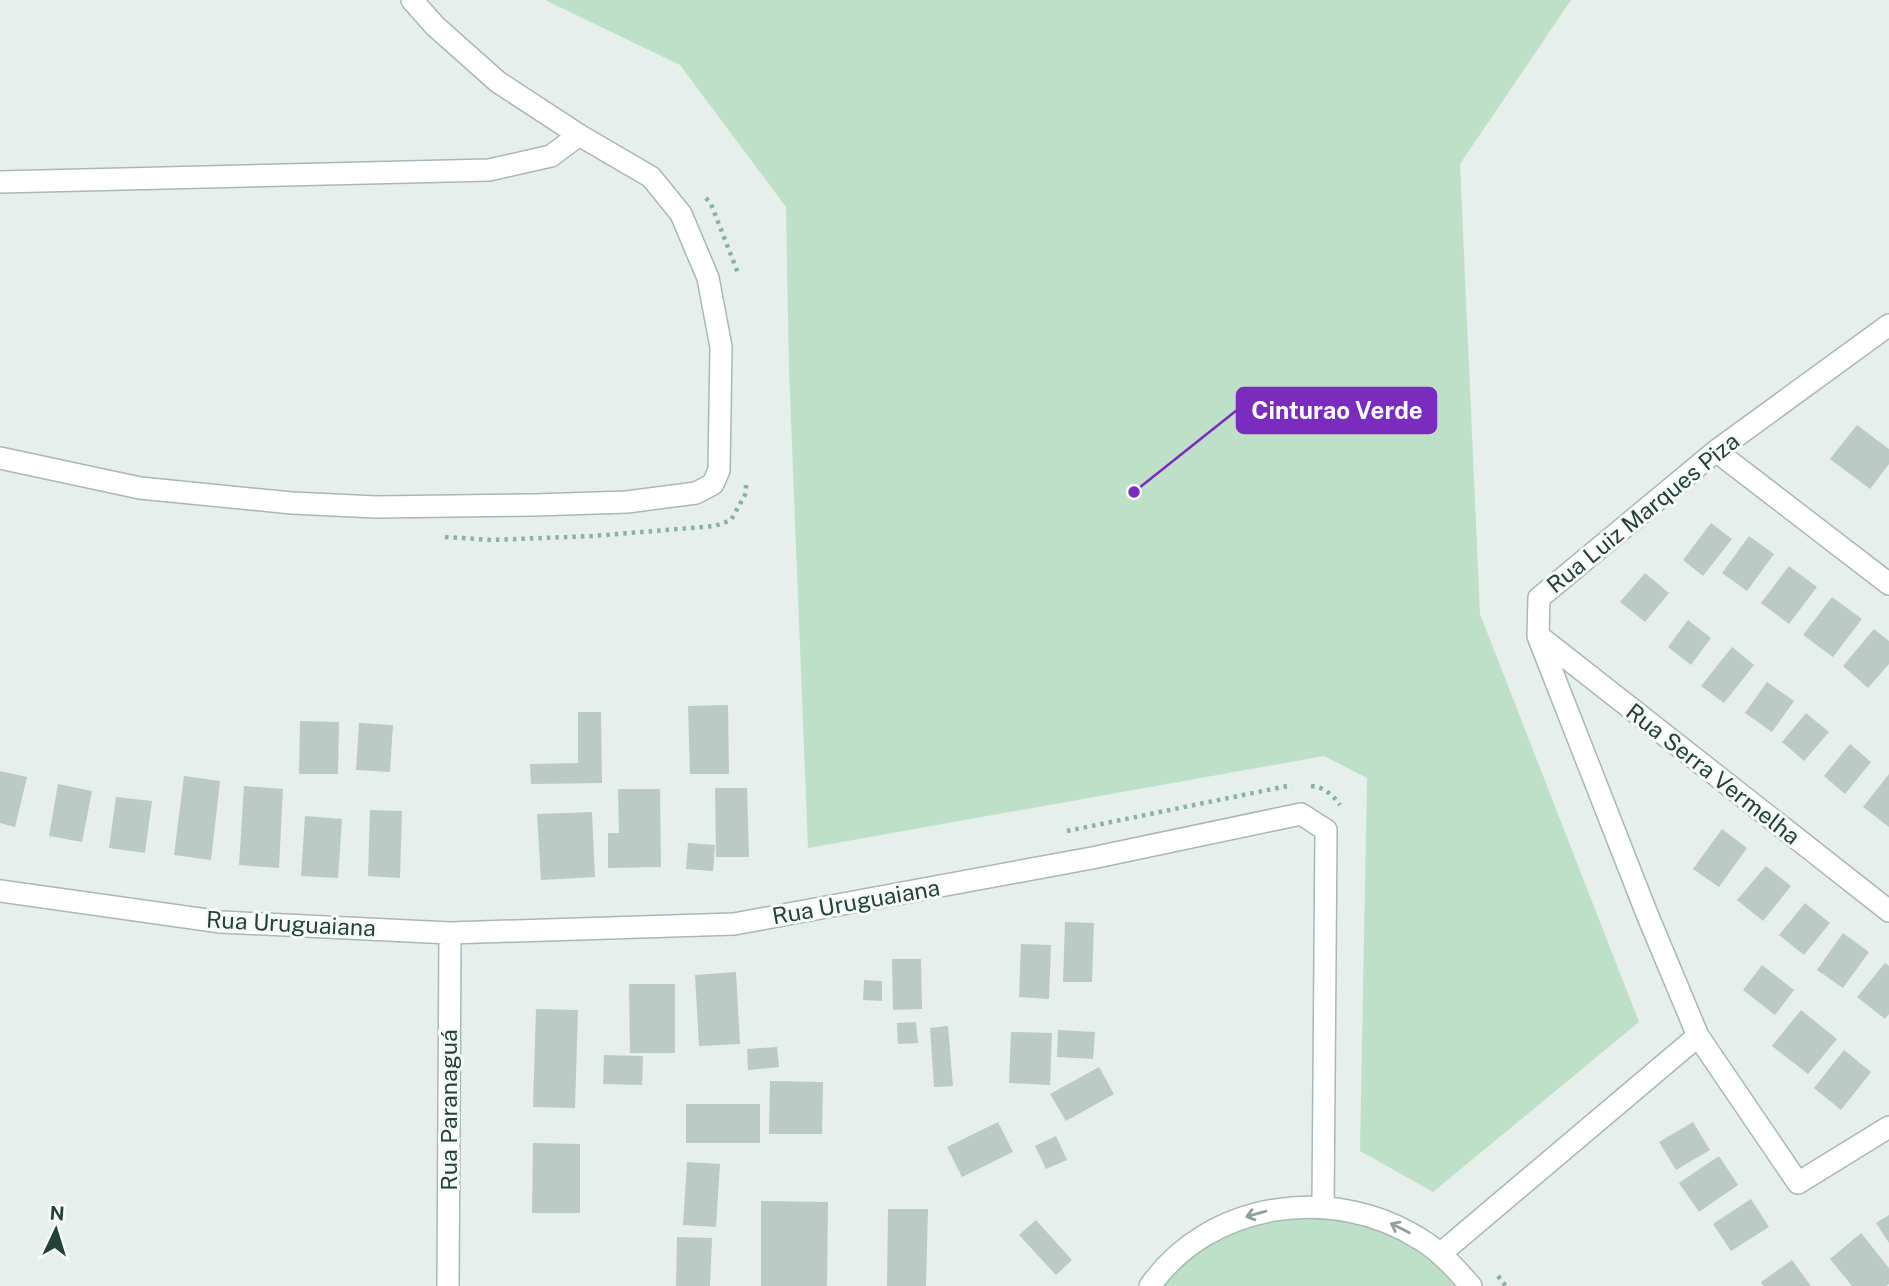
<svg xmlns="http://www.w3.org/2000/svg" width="1889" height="1286" font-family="'Public Sans',sans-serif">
  <rect width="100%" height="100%" fill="#e6efeb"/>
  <!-- green -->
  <path fill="#bfe0c8" d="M545 0H1571L1460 164 1480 614 1639 1022 1433 1192 1360 1151 1367 778 1324 756 808 848 789 370 786 207 680 65Z
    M1293 1216H1329L1397 1236 1427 1254 1460 1286H1161C1169 1278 1176 1269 1184 1262 1215 1235 1253 1223 1293 1216Z"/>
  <!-- building -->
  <path fill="#bbcac4" d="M1857 425 1889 449V464L1870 489 1830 459Z
    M1711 523 1732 539 1703 576 1683 560Z
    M1749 536 1774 554 1747 591 1722 573Z
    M1789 566 1817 587 1789 624 1761 603Z
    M1645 573 1669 593 1645 622 1620 602Z
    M1832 597 1862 619 1833 657 1803 635Z
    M1688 620 1711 638 1691 665 1668 647Z
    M1874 629 1889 641V664L1868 688 1843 666Z
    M1732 647 1754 665 1724 703 1701 686Z
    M1767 682 1794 701 1772 732 1745 713Z
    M728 705 729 774H690L688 706Z
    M578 712H601L602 783 531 784 530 764 578 763Z
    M1806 713 1829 732 1804 761 1782 742Z
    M300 721 339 722 338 774H299Z
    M359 723 393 725 390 772 356 770Z
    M1850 744 1871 762 1845 794 1824 776Z
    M0 771 27 777 15 827 0 823Z
    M1889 774V827L1863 807Z
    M184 776 220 781 211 860 174 855Z
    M58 784 92 791 82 842 49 836Z
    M244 786 283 789 279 868 239 865Z
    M715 788H747L749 857H716Z
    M618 789H660L661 867 608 868V833H619Z
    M116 797 152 801 145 853 109 848Z
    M370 810 402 811 400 878 368 876Z
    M592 812 595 877 541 880 537 814Z
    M305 816 342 819 338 878 301 876Z
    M1722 829 1747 848 1719 887 1693 869Z
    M688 843 715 845 713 871 686 869Z
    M1766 866 1791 886 1763 921 1737 900Z
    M1805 903 1830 923 1804 955 1779 935Z
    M1065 922 1094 923 1092 982H1063Z
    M1843 933 1869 952 1843 988 1817 970Z
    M1021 944 1051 945 1049 999 1019 997Z
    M892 959H921L922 1009 893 1010Z
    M1885 963 1889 966V1014L1885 1019 1857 997Z
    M1762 965 1794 990 1775 1015 1743 990Z
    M736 972 740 1044 699 1046 695 975Z
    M864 980 882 981V1001L863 1000Z
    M629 984H675V1053H630Z
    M536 1009 578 1010 575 1108 533 1107Z
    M1801 1010 1837 1039 1808 1074 1772 1046Z
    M916 1022 918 1043 898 1044 897 1023Z
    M948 1026 953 1086 934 1087 930 1028Z
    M1058 1030 1095 1032 1093 1059 1057 1057Z
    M1011 1032 1052 1033 1050 1085 1009 1083Z
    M777 1047 779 1067 748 1070 747 1049Z
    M1844 1050 1871 1072 1841 1110 1814 1088Z
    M604 1055 643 1056 642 1085 603 1084Z
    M1099 1067 1114 1094 1066 1121 1050 1094Z
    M770 1081 823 1082 822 1134H769Z
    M686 1104H760V1143H686Z
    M998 1122 1013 1152 962 1177 947 1147Z
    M1693 1122 1710 1150 1676 1170 1659 1142Z
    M1056 1136 1067 1160 1046 1169 1035 1146Z
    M533 1143 580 1144V1213H532Z
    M1719 1156 1738 1185 1699 1212 1679 1183Z
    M687 1162 720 1164 716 1227 683 1225Z
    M1751 1199 1769 1227 1731 1251 1713 1224Z
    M761 1201 828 1202 827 1286H761Z
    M888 1209H928L926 1286H887Z
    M1889 1215V1243L1876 1223Z
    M1036 1220 1072 1260 1056 1275 1019 1235Z
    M1861 1233 1889 1268V1284L1886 1286H1852L1830 1259Z
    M677 1237 712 1238 710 1286H676Z
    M1792 1260 1811 1286H1763L1761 1282Z"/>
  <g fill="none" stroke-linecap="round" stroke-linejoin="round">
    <!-- street casing -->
    <g stroke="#a8b8b2" stroke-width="24">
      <path id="street" d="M0 182 489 170 551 156 579 135
        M1889 325 1716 451 1539 598 1538 636 1647 914 1698 1036 1798 1183 1889 1127
        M1716 451 1889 584
        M0 458 140 488 292 503 376 507 534 505 627 502 696 493 713 484 719 470 721 347 708 278 681 214 651 177 579 135 498 82 435 26 412 0
        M1540 637 1889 911
        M0 891 221 922 450 933 734 924 1092 858 1301 814 1326 830 1323 1207
        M1440 1254 1698 1036
        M448 1286 450 933"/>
    </g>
    <!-- secondary casing -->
    <g stroke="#a4bbb3" stroke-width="24">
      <path id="secondary" d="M1150 1286C1210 1201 1333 1184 1420 1239 1440 1251 1456 1269 1471 1286"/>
    </g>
    <!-- path -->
    <path stroke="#86b3a5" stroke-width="4.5" stroke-dasharray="3.5 5" stroke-linecap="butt" d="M706 198 711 204 738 273
      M445 537 492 540 593 536 715 526 731 520 746 493V480
      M1311 786C1324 787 1333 795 1340 805
      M1067 831 1292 785
      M1498 1276 1506 1286"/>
    <!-- street -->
    <use href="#street" stroke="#fff" stroke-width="21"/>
    <!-- secondary -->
    <use href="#secondary" stroke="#fff" stroke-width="21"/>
  </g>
  <!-- one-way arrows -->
  <defs><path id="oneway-shaft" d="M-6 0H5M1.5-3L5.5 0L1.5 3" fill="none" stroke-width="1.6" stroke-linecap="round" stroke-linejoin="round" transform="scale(1.75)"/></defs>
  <g stroke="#92a09c">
    <use href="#oneway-shaft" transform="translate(1256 1214) rotate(164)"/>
    <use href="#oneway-shaft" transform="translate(1400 1228) rotate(-153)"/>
  </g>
  <g text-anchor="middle" stroke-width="6" stroke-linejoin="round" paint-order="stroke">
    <!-- street labels -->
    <g font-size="23" fill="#24423a" stroke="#f7fbf9">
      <text transform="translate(1643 513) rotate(-39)" y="8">Rua Luiz Marques Piza</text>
      <text transform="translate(1713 774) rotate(38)" y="8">Rua Serra Vermelha</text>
      <text transform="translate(856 902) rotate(-10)" y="8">Rua Uruguaiana</text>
      <text transform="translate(291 924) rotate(3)" y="8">Rua Uruguaiana</text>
      <text transform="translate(449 1110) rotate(-90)" y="8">Rua Paranaguá</text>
    </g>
  </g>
  <!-- callouts -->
  <path fill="none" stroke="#7b2cbf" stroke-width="2.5" d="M1134 492L1237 410"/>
  <circle fill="#7b2cbf" stroke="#f7fbf9" stroke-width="2.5" cx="1134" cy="492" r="7"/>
  <rect fill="#7b2cbf" stroke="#7b2cbf" stroke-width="2.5" x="1237" y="388" width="199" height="45" rx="7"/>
  <g font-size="24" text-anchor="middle" font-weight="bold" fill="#fff">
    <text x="1337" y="419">Cinturao Verde</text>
  </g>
  <!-- north arrow -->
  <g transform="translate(56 1230) rotate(4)" stroke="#f7fbf9" stroke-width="5" paint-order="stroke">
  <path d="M0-5L12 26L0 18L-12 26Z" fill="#24423a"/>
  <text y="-10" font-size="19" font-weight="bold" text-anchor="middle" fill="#24423a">N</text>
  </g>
</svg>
